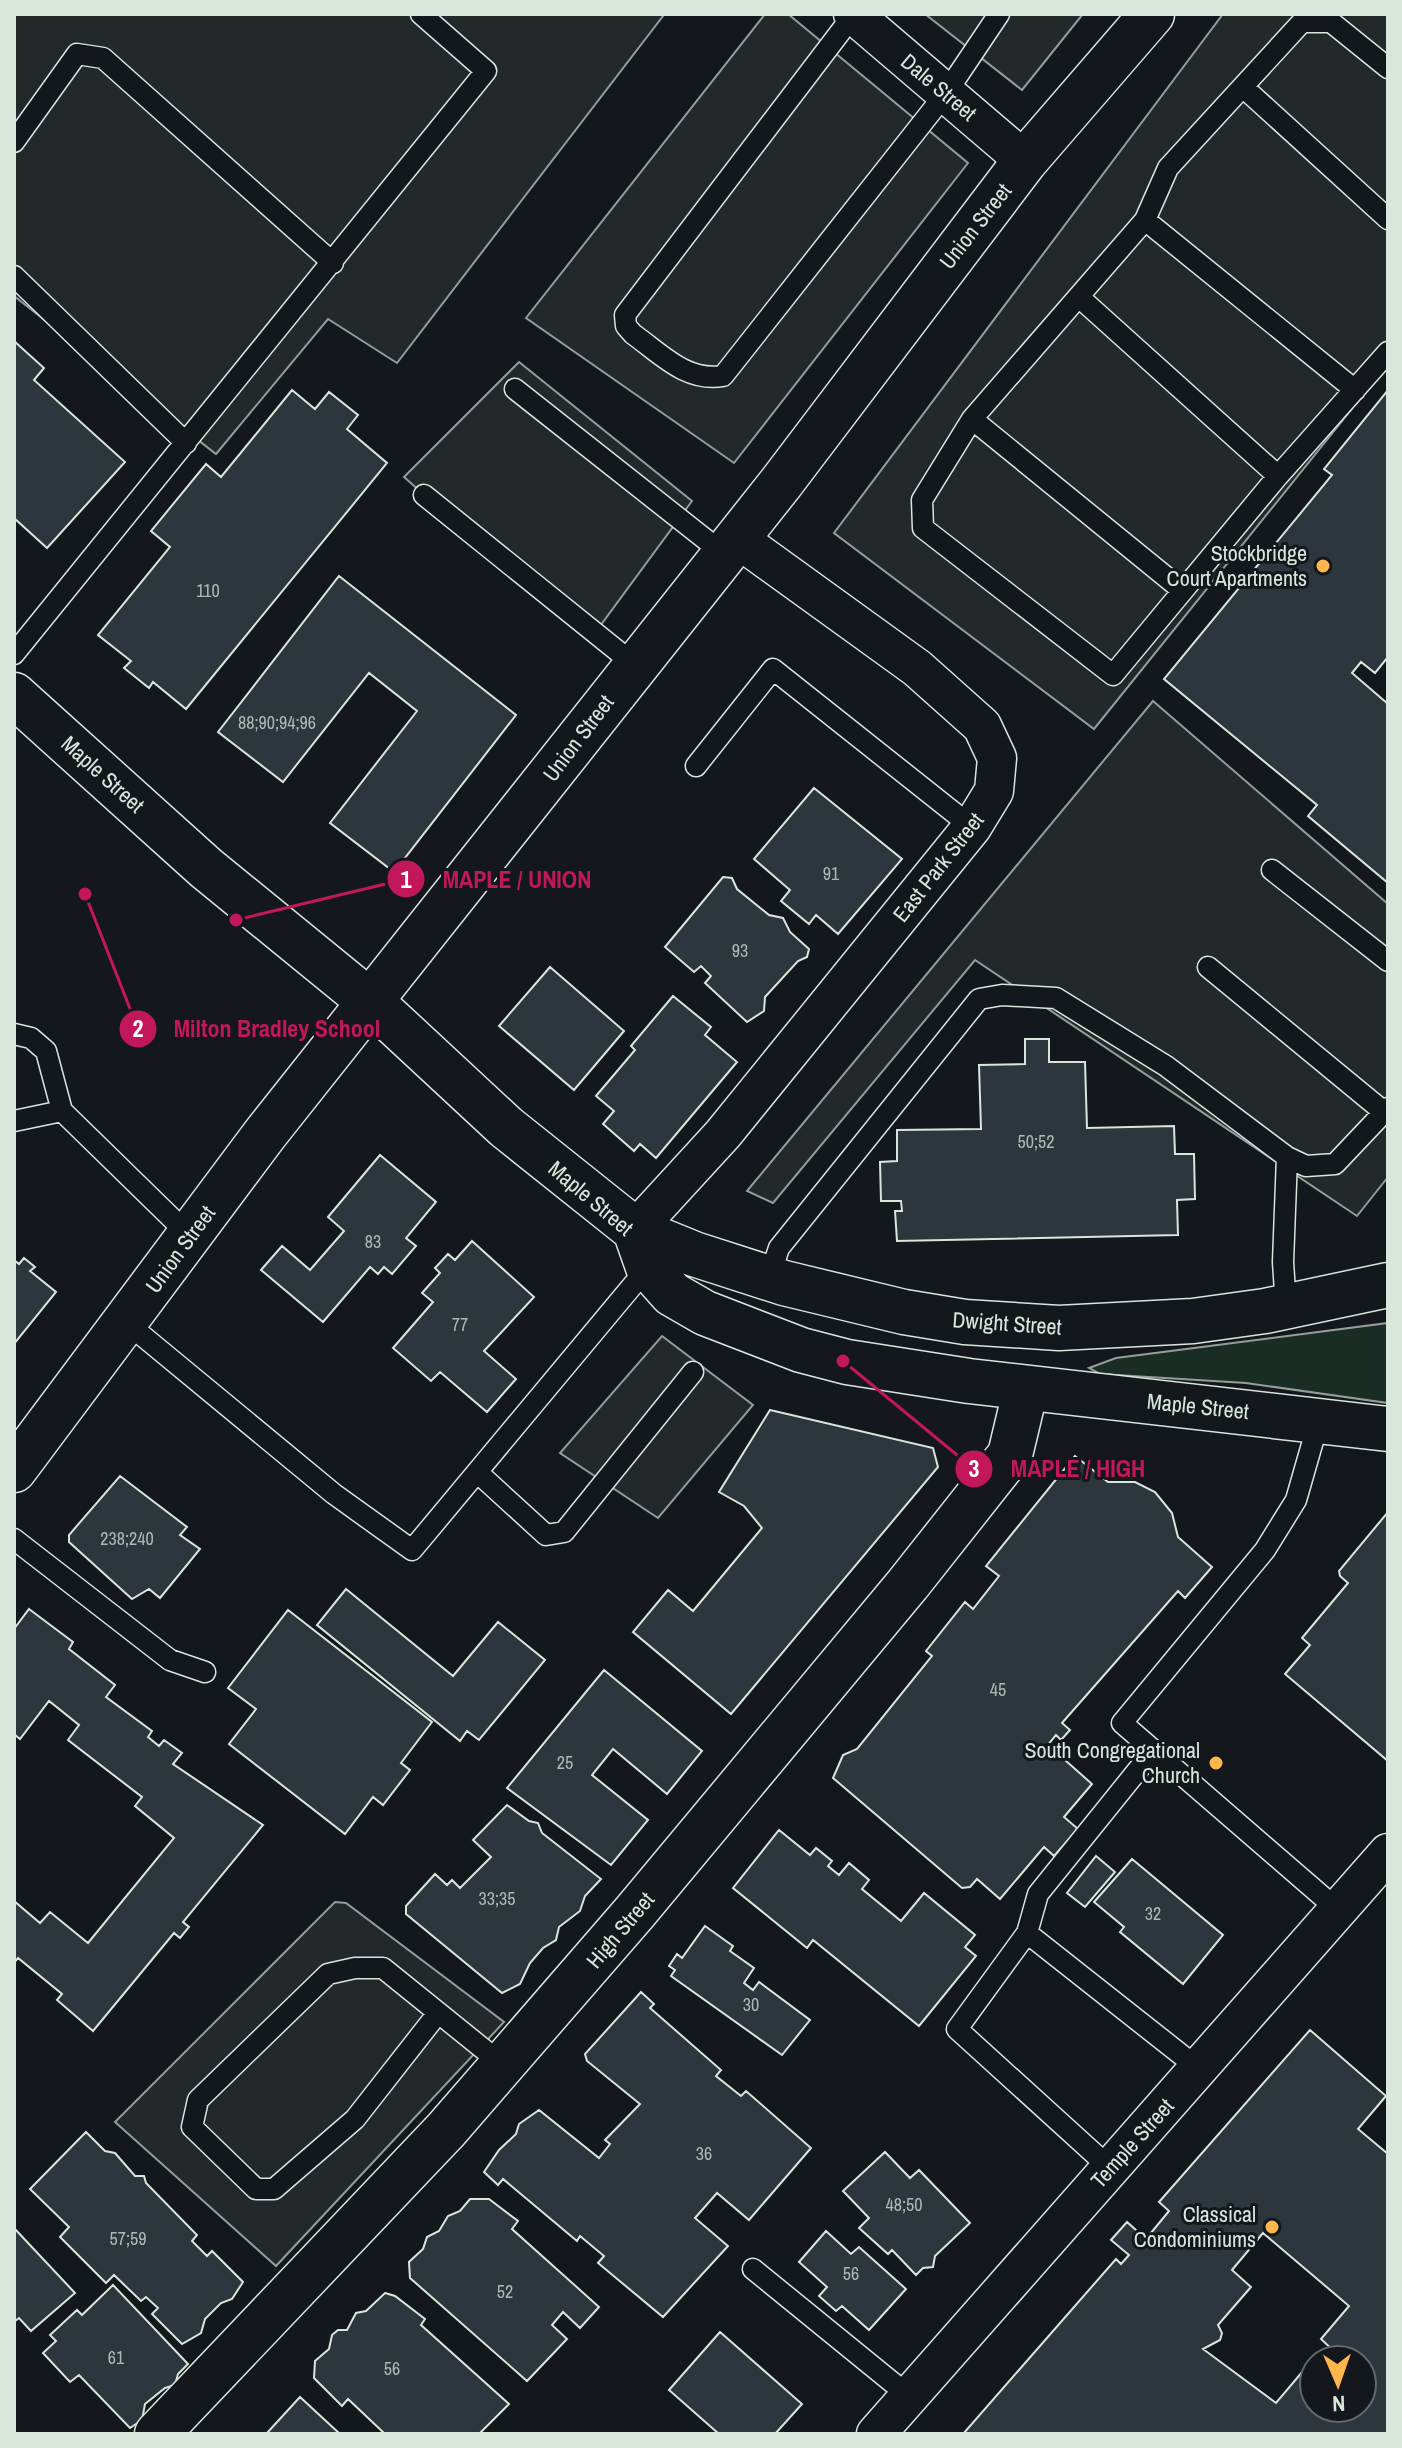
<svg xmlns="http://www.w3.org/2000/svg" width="1402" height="2448" font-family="'Archivo Narrow',sans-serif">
  <rect width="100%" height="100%" fill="#14181c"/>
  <!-- green -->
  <path fill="#1a2d24" stroke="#939e99" stroke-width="2" d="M1388 1323V1403L1246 1383 1100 1374 1089 1368 1116 1358Z"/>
  <!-- parking -->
  <path fill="#24282b" stroke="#939e99" stroke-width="2" d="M14 14H660L663 16 397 363 328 319 216 454 14 296Z
    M765 14H788L968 163 734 463 526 318Z
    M925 14H1083L1022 90Z
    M1223 14H1388V364L1094 729 834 533Z
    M519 362 692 501 589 641 404 477Z
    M1153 701 1388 904V1177L1357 1216 975 960 773 1203 747 1191Z
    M662 1336 753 1405 658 1518 560 1453Z
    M335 1902 346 1903 504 2022 276 2266 115 2122Z"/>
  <!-- building -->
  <path fill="#2c363c" stroke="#d8e6dc" stroke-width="2" fill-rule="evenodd" d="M14 341 44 368 34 380 125 462 47 548 14 518Z
    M292 390 315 409 329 392 358 415 347 429 387 463 186 709 153 682 149 688 124 668 131 661 98 635 170 547 151 531 206 464 221 477Z
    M1388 390V657L1375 673 1361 662 1352 673 1388 704V883L1308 816 1317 805 1164 679 1332 475 1324 469Z
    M339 576 516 715 394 872 330 823 417 711 369 673 283 782 218 732Z
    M814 788 902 859 838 934 816 915 809 924 781 901 790 890 754 859Z
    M723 877 732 878 737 889 769 915 783 918 790 932 809 949 807 957 798 961 765 997 764 1011 747 1022 705 983 711 976 701 966 694 972 665 947Z
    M550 967 624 1031 574 1090 499 1026Z
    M673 996 711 1027 705 1035 737 1062 656 1158 640 1144 634 1151 603 1124 614 1111 596 1096 635 1050 631 1046Z
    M1025 1039H1049V1062H1085L1087 1128 1174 1126 1175 1154H1194L1195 1199 1177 1200 1178 1235 897 1241 895 1211H902L901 1201H881L880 1162 897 1161V1130L981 1129 979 1065 1025 1064Z
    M380 1155 436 1202 406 1238 416 1246 392 1274 384 1267 378 1274 370 1267 323 1322 261 1270 282 1246 310 1270 344 1231 328 1217Z
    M472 1241 534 1297 484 1351 516 1379 487 1412 440 1372 431 1381 393 1348 433 1302 422 1293 440 1273 435 1268 448 1254 455 1260Z
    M24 1258 35 1267 30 1271 56 1292 14 1344V1260L19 1264Z
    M770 1410 933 1448 938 1467 731 1714 633 1632 668 1590 693 1611 762 1528 744 1506 719 1492Z
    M1075 1456 1108 1482H1135L1155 1492 1172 1513 1178 1537 1212 1567 1185 1598 1178 1591 1062 1723 1070 1730 1061 1740 1056 1735 1048 1745 1092 1784 1064 1817 1078 1829 1054 1856 1044 1847 1000 1899 977 1879 970 1887 962 1888 833 1778 843 1755 857 1749 932 1656 926 1651 965 1602 973 1609 999 1576 986 1566Z
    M120 1476 187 1527 180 1535 200 1549 160 1598 149 1589 132 1599 69 1542V1535Z
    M1388 1512V1761L1285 1674 1310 1645 1302 1638 1348 1583 1340 1576 1339 1571Z
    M346 1589 453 1676 498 1622 545 1660 479 1740 467 1731 460 1741 317 1625Z
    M29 1609 73 1642 69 1649 115 1685 106 1697 152 1731 148 1737 159 1746 164 1740 182 1753 173 1764 263 1825 183 1922 189 1927 180 1938 174 1933 93 2031 57 2000 62 1994 18 1958 14 1963V1901L40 1923 50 1912 88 1943 174 1838 135 1806 142 1797 68 1740 79 1725 49 1701 20 1739 14 1734V1629Z
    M288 1610 432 1722 401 1763 410 1770 383 1805 373 1797 345 1834 229 1744 256 1709 228 1688Z
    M604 1670 702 1751 667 1794 613 1749 592 1775 648 1820 611 1865 507 1788Z
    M507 1805 529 1821 538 1823 542 1833 601 1879 585 1896 580 1911 559 1927 556 1940 543 1948 530 1963 520 1984 502 1993 406 1914V1906L435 1874 447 1885 452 1880 460 1888 491 1857 473 1840Z
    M779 1830 810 1855 816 1848 832 1861 828 1866 839 1875 849 1863 869 1880 862 1889 901 1921 924 1893 975 1935 965 1947 976 1956 919 2026 813 1940 807 1948 733 1888Z
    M1096 1856 1115 1872 1085 1907 1067 1893Z
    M1132 1859 1223 1935 1183 1984 1120 1932 1124 1927 1094 1902Z
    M705 1926 733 1946 730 1951 754 1968 744 1983 753 1990 759 1982 810 2020 782 2055 671 1976 675 1970 669 1966 677 1954 682 1958Z
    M641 1992 654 2004 650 2008 721 2070 716 2076 741 2096 746 2091 811 2148 749 2220 717 2193 695 2218 728 2246 663 2317 598 2263 604 2256 580 2236 577 2241 503 2179 498 2185 484 2172 499 2150 516 2134 519 2124 539 2110 599 2158 610 2144 605 2140 640 2104 587 2061 585 2054Z
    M1310 2030 1386 2096 1358 2129 1388 2154V2434H963L1116 2259 1121 2264 1129 2255 1111 2240 1127 2222 1146 2239 1169 2211 1159 2202ZM1263 2233 1349 2306 1321 2339 1337 2354 1332 2360H1362V2408H1314V2380L1303 2371 1276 2403 1203 2349 1220 2340 1222 2333 1218 2325 1251 2287 1232 2270Z
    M86 2132 105 2151 115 2153 135 2176H144L146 2183 197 2235 192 2241 207 2256 212 2251 243 2282 232 2299 221 2303 205 2319 201 2333 182 2344 152 2314 158 2308 146 2297 141 2301 114 2275 106 2283 60 2237 69 2227 30 2189Z
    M885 2152 910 2178 919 2170 970 2223 935 2256 933 2267 923 2268 916 2275 892 2250 888 2254 859 2228 869 2218 843 2191Z
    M470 2199H489L518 2221 512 2229 599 2307 580 2328 563 2312 552 2325 567 2339 527 2381 410 2278 409 2262 423 2249 427 2237 439 2231 448 2216 460 2211Z
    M14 2228 75 2293 31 2331 19 2318 14 2322Z
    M826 2231 851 2254 859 2247 906 2289 869 2330 842 2306 836 2311 819 2296 827 2287 799 2262Z
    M113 2285 188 2364 178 2374 175 2385 165 2388 145 2404 142 2420 130 2428 79 2375 70 2382 43 2353 56 2341 50 2335 77 2310 82 2315Z
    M385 2293 395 2296 425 2319 421 2325 509 2404 479 2434H385L348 2399 342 2406 314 2378 315 2361 329 2349 332 2335 338 2330H347L356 2313 366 2311Z
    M720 2332 802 2404 775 2434H719L669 2390Z
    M300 2397 340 2434H266Z"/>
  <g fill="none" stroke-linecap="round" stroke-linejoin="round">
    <!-- service casing -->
    <g stroke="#d8e6dc" stroke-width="23">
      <path id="service" d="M854 14 625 315 626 326 633 334C661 354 686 382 723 376L946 93 999 14
        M1388 68 1331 22H1302L1168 168 1145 220 972 419 922 500 923 528 1113 675 1278 476 1388 352
        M1243 87 1388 219
        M14 142 77 54 103 58 333 263
        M1145 220 1355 390
        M14 276 186 443
        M1079 297 1278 476
        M515 389 724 554
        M972 419 1182 590
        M424 495 635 665
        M14 654 486 71 421 14
        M696 766 773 669 972 827
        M1272 870 1388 961
        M1208 967 1384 1112
        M14 1034 31 1038 46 1051 62 1111 190 1236
        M14 1121 62 1111
        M769 1278 779 1248 979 999 1002 995 1056 998 1166 1066 1287 1157 1306 1166 1335 1164 1388 1108
        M1286 1307 1283 1262 1287 1157
        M127 1323 334 1494 412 1550 648 1267
        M1319 1420 1296 1500 1265 1550 1122 1723 1338 1910
        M477 1472 546 1535 564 1532 693 1372
        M14 1539 170 1660 205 1672
        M1027 1933 1038 1894 1154 1750
        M438 2013 355 2119 274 2189H256L192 2127 198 2100 328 1974 355 1968H383L492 2056 503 2065
        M1110 2168 957 2029 1027 1933 1198 2068
        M753 2269 909 2396"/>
    </g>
    <!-- minor casing -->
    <g stroke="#d8e6dc" stroke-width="41">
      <path id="minor" d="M853 14 1025 161
        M635 1230 723 1134 972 827 994 791 997 758 982 726 917 668 737 538
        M876 2434 1388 1853"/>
    </g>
    <!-- tertiary casing -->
    <g stroke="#d8e6dc" stroke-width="47">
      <path id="tertiary" d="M14 1470 265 1134 781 483 1025 161 1152 14
        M157 2434 446 2130 635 1912 908 1584 1010 1455 1026 1388"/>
    </g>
    <!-- secondary casing -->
    <g stroke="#d8e6dc" stroke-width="47">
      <path id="secondary" d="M14 695 206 868 380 1010 506 1127 635 1230 694 1254 784 1283 904 1312 965 1322 1059 1328 1193 1321 1265 1311 1388 1285
        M635 1230 648 1267 672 1294 705 1313 801 1350 847 1362 969 1381 1388 1429"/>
    </g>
    <!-- service -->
    <use href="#service" stroke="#14181c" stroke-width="20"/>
    <!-- minor -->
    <use href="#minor" stroke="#14181c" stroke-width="38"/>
    <!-- tertiary -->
    <use href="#tertiary" stroke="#14181c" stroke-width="44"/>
    <!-- secondary -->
    <use href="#secondary" stroke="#14181c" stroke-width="44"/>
  </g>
  <!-- markers -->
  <g fill="#ffb74d" stroke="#14181c" stroke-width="3">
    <circle cx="1323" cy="566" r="8"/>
    <circle cx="1216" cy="1763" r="8"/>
    <circle cx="1272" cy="2227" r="8"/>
  </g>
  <g text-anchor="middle" stroke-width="6" stroke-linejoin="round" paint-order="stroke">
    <!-- number labels -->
    <g font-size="18" fill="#adbab4">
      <text x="208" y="597">110</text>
      <text x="277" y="729">88;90;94;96</text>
      <text x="831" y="880">91</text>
      <text x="740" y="957">93</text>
      <text x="1036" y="1148">50;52</text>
      <text x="373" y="1248">83</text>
      <text x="460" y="1331">77</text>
      <text x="127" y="1545">238;240</text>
      <text x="998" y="1696">45</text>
      <text x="565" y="1769">25</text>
      <text x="497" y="1905">33;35</text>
      <text x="1153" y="1920">32</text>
      <text x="751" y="2011">30</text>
      <text x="704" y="2160">36</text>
      <text x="904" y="2211">48;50</text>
      <text x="128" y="2245">57;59</text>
      <text x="851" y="2280">56</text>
      <text x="505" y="2298">52</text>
      <text x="116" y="2364">61</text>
      <text x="392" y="2375">56</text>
    </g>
    <!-- street labels -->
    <g font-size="22" fill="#d8e6dc" stroke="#14181c">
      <text transform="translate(939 87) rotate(40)" y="8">Dale Street</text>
      <text transform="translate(975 226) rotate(-52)" y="8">Union Street</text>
      <text transform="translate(578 738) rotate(-53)" y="8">Union Street</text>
      <text transform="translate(103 774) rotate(42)" y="8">Maple Street</text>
      <text transform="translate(938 867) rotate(-52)" y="8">East Park Street</text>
      <text transform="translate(591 1198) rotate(40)" y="8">Maple Street</text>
      <text transform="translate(180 1249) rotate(-54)" y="8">Union Street</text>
      <text transform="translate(1007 1323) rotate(4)" y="8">Dwight Street</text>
      <text transform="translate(1198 1406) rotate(6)" y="8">Maple Street</text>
      <text transform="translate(620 1930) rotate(-50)" y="8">High Street</text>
      <text transform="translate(1132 2143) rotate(-48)" y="8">Temple Street</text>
    </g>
    <!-- poi labels -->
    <g font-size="22" fill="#d8e6dc" stroke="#14181c" text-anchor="end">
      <text x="1307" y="561">Stockbridge<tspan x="1307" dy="25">Court Apartments</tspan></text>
      <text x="1200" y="1758">South Congregational<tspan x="1200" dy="25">Church</tspan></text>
      <text x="1256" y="2222">Classical<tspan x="1256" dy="25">Condominiums</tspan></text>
    </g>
  </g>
  <!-- callouts -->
  <path fill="none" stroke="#c2185b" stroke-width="3" d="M236 920L406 879M85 894L138 1029M843 1361L974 1469"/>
  <g fill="#c2185b" stroke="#14181c" stroke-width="3">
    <circle cx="236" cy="920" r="8"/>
    <circle cx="85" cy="894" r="8"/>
    <circle cx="843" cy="1361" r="8"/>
    <circle cx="406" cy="879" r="20"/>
    <circle cx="138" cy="1029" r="20"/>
    <circle cx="974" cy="1469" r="20"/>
  </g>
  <g font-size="24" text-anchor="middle" font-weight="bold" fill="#fff">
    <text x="406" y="888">1</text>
    <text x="138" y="1037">2</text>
    <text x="974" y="1477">3</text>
  </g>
  <g font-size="24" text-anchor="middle" font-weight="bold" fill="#c2185b" stroke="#14181c" stroke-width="6" stroke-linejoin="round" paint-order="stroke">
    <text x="517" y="888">MAPLE / UNION</text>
    <text x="277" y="1037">Milton Bradley School</text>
    <text x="1078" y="1477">MAPLE / HIGH</text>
  </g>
  <!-- border -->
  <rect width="1402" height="2448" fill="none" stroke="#d8e6dc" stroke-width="32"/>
  <!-- north arrow -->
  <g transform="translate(1338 2384) rotate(178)"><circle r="38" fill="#14181c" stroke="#626a69" stroke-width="2"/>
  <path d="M0-6L14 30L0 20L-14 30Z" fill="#ffb74d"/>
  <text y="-12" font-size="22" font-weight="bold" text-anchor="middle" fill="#d8e6dc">N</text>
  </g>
</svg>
